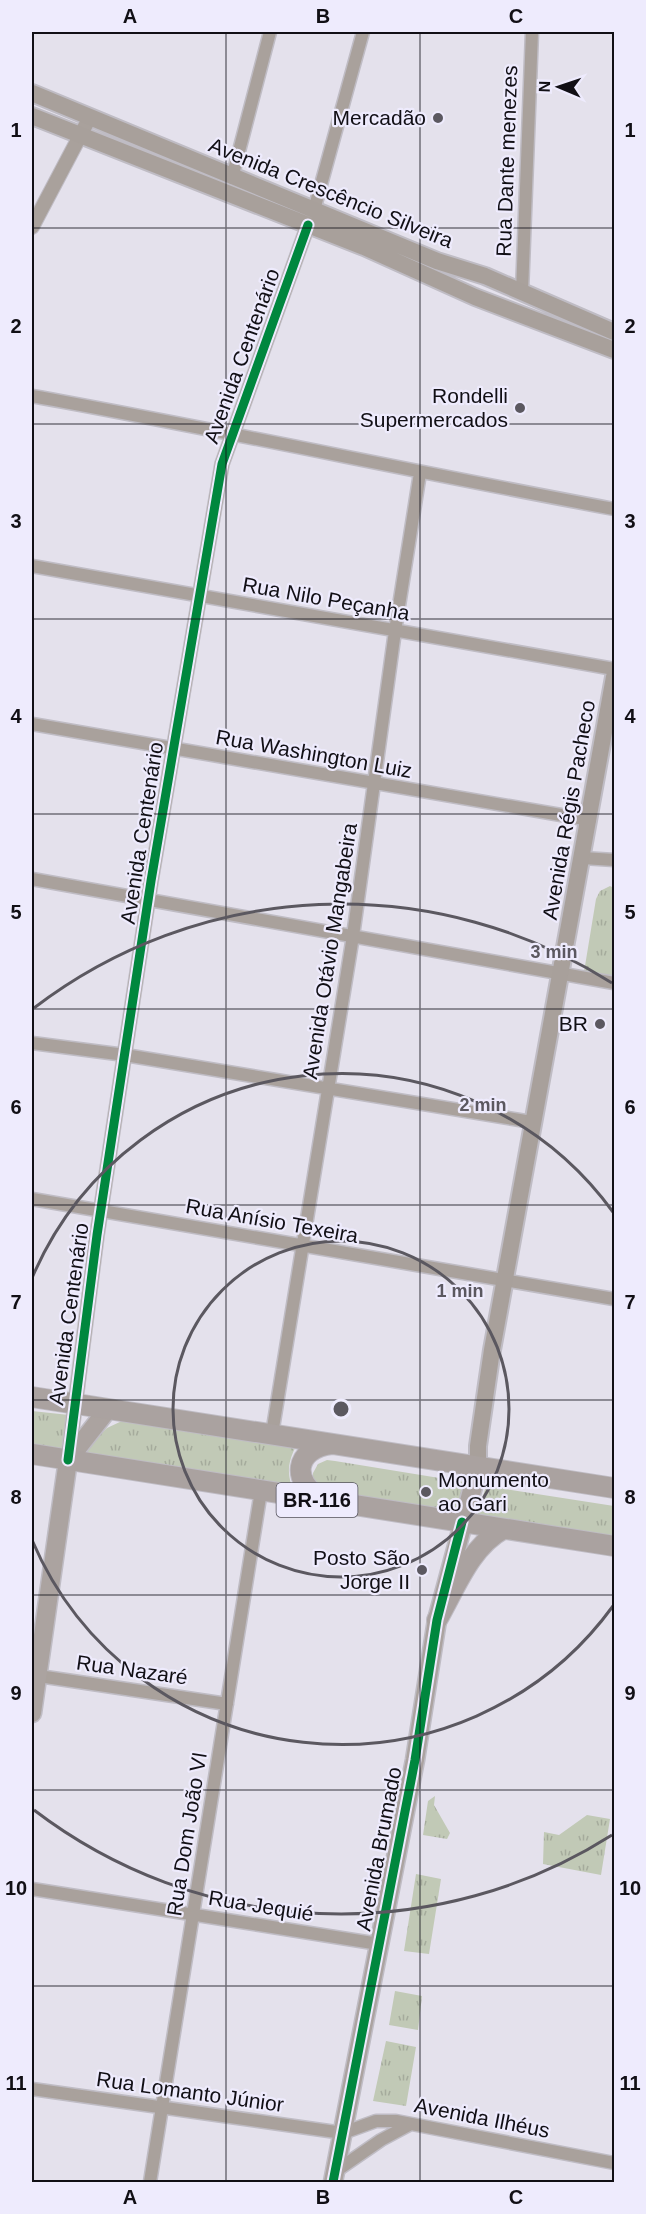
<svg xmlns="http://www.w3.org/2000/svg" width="646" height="2214" font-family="Arial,sans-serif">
  <defs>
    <pattern id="grass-tufts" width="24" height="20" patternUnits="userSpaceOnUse" patternTransform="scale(1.5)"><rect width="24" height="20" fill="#c1c9b6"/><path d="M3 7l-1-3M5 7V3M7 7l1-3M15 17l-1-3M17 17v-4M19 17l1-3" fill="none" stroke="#a5ab9c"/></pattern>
  </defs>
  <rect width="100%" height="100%" fill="#e4e1ec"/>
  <!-- grass -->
  <path fill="url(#grass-tufts)" d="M610 886 614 888V977L584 972 596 899 600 891Z
    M32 1411 69 1415 64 1450 32 1445Z
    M124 1420 295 1448C289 1461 287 1470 291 1484L79 1455 107 1428Z
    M327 1460 335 1461 470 1483 460 1514 326 1493 313 1481V1473L318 1464Z
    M486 1486 614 1506V1538L477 1517Z
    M435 1796 434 1805 450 1833 447 1839 423 1835 428 1801Z
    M587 1815 610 1819 601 1875 543 1864 544 1832 559 1835Z
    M416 1874 441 1879 429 1954 404 1951Z
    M395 1991 422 1996 418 2030 389 2025Z
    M386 2041 416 2047 406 2106 373 2101Z"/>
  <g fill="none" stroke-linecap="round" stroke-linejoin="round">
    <!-- minor casing -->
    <g stroke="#bfbcc4" stroke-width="15">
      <path id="minor" d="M232 178 270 32
        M314 210 363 32
        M522 292 532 32
        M32 396C226 431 420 473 614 509
        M32 566 614 669
        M32 724 590 820
        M583 858 614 860
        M32 879 614 983
        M32 1043 125 1055 532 1122
        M32 1199 614 1299
        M272 1434 353 936 395 631 420 473
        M32 1675 227 1704
        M32 1889 379 1944
        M32 2089 343 2133 376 2121H396L614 2163
        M336 2171 381 2140 409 2125
        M150 2182 261 1491"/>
    </g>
    <!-- tertiary casing -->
    <g stroke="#bfbcc4" stroke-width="16">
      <path id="tertiary" d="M32 227 90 117
        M68 1460 97 1235 151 881 222 464 308 225"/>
    </g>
    <!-- secondary casing -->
    <g stroke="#bfbcc4" stroke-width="20">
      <path id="secondary" d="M32 93 437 261 485 276 614 332
        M32 116 364 247 475 297 614 350
        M478 1468V1446L492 1350 614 677"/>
    </g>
    <!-- primary casing -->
    <g stroke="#bfbcc4" stroke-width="21">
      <path id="primary" d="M32 1713 68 1460 108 1409
        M333 2182 415 1760 437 1620 478 1468"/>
    </g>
    <!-- trunk casing -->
    <g stroke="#bfbcc4" stroke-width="22">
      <path id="trunk" d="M32 1397 614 1488
        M32 1454 614 1546
        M323 1499C290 1483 294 1448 332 1444
        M437 1620C455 1589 470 1547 503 1529"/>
    </g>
    <!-- minor -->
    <use href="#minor" stroke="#a9a19c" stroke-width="12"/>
    <!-- tertiary -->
    <use href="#tertiary" stroke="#a9a19c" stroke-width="14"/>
    <!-- secondary -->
    <use href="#secondary" stroke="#a8a09b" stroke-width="16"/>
    <!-- primary -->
    <use href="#primary" stroke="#aba3a0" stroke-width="18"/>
    <!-- trunk -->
    <use href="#trunk" stroke="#aaa2a0" stroke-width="20"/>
    <!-- cycleway casing -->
    <g stroke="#eeebfd" stroke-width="13">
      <path id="cycleway" d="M68 1460 97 1235 151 881 222 464 308 225
        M333 2182 415 1760 437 1620 462 1522"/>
    </g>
    <!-- cycleway -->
    <use href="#cycleway" stroke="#00873e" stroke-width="9"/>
  </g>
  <!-- grid -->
  <path fill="none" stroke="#110f15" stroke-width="1.5" stroke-opacity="0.55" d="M226 32V2182M420 32V2182M32 228H614M32 424H614M32 619H614M32 814H614M32 1009H614M32 1205H614M32 1400H614M32 1595H614M32 1790H614M32 1986H614"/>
  <!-- distance rings -->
  <g fill="none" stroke="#5b5860" stroke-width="3">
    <circle cx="341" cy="1409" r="168"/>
    <path d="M613 1606A336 336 0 0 1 32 1540M32 1278A336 336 0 0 1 613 1212"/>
    <path d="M612 1835A505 505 0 0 1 34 1810M34 1008A505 505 0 0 1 612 983"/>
  </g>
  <!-- markers -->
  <g fill="#5b5860" stroke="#eeebfd" stroke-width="2">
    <circle cx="438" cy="118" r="6"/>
    <circle cx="520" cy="408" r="6"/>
    <circle cx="600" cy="1024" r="6"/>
    <circle cx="426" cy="1492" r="6"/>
    <circle cx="422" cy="1570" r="6"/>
  </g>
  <g text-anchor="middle" stroke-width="4.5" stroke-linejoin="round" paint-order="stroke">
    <!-- shield labels -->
    <rect fill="#eeebfd" stroke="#53515b" stroke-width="1.5" x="276.5" y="1483" width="81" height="34" rx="4.5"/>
    <g font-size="20" font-weight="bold" fill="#110f15">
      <text x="317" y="1507">BR-116</text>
    </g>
    <!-- poi labels -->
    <g font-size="21" fill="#110f15" stroke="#eeebfd" text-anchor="end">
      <text x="426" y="125">Mercadão</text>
      <text x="508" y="403">Rondelli<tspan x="508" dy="24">Supermercados</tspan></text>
      <text x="588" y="1031">BR</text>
      <text x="438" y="1487" text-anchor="start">Monumento<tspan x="438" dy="24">ao Gari</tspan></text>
      <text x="410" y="1565">Posto São<tspan x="410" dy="24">Jorge II</tspan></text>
    </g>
    <!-- street labels -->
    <g font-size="21" fill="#110f15" stroke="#eeebfd">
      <text transform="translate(507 161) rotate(-88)" y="7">Rua Dante menezes</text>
      <text transform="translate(331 193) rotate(22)" y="7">Avenida Crescêncio Silveira</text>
      <text transform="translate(242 356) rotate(-70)" y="7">Avenida Centenário</text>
      <text transform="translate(326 599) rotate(10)" y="7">Rua Nilo Peçanha</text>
      <text transform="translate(314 754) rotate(10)" y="7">Rua Washington Luiz</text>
      <text transform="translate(569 810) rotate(-80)" y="7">Avenida Régis Pacheco</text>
      <text transform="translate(142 833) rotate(-81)" y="7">Avenida Centenário</text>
      <text transform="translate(330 951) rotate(-81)" y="7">Avenida Otávio Mangabeira</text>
      <text transform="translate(272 1221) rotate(10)" y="7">Rua Anísio Texeira</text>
      <text transform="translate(69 1314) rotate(-82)" y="7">Avenida Centenário</text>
      <text transform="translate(132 1670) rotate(8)" y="7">Rua Nazaré</text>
      <text transform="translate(187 1834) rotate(-81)" y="7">Rua Dom João VI</text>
      <text transform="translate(379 1849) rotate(-79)" y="7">Avenida Brumado</text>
      <text transform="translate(261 1906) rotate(9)" y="7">Rua Jequié</text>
      <text transform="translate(190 2092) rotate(8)" y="7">Rua Lomanto Júnior</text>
      <text transform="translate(482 2118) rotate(11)" y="7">Avenida Ilhéus</text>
    </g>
  </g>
  <circle cx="341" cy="1409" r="9" fill="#5b5860" stroke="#eeebfd" stroke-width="3"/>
  <g font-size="18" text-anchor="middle" font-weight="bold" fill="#5b5860" stroke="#eeebfd" stroke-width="4.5" stroke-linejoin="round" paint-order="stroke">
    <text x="554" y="958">3 min</text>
    <text x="483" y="1111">2 min</text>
    <text x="460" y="1297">1 min</text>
  </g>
  <!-- border -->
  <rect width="646" height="2214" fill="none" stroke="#eeebfd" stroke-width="66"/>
  <!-- north arrow -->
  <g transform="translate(559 87) rotate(272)" stroke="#eeebfd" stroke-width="4.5" paint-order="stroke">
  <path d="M0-4.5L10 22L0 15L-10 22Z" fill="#110f15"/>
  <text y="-9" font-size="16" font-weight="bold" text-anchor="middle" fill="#110f15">N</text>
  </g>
  <rect x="33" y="33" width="580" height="2148" fill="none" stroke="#110f15" stroke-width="2"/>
  <g font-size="20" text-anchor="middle" font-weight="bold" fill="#110f15">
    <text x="130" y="23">A</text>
    <text x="323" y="23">B</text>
    <text x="516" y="23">C</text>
    <text x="16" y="137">1</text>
    <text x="630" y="137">1</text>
    <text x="16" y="333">2</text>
    <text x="630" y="333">2</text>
    <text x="16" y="528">3</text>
    <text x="630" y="528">3</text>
    <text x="16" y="723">4</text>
    <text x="630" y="723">4</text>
    <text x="16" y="919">5</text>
    <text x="630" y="919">5</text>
    <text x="16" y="1114">6</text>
    <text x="630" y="1114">6</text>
    <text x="16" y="1309">7</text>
    <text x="630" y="1309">7</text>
    <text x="16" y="1504">8</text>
    <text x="630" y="1504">8</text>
    <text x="16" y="1700">9</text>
    <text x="630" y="1700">9</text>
    <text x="16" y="1895">10</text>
    <text x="630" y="1895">10</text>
    <text x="16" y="2090">11</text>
    <text x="630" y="2090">11</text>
    <text x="130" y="2204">A</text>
    <text x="323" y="2204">B</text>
    <text x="516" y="2204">C</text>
  </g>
</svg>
